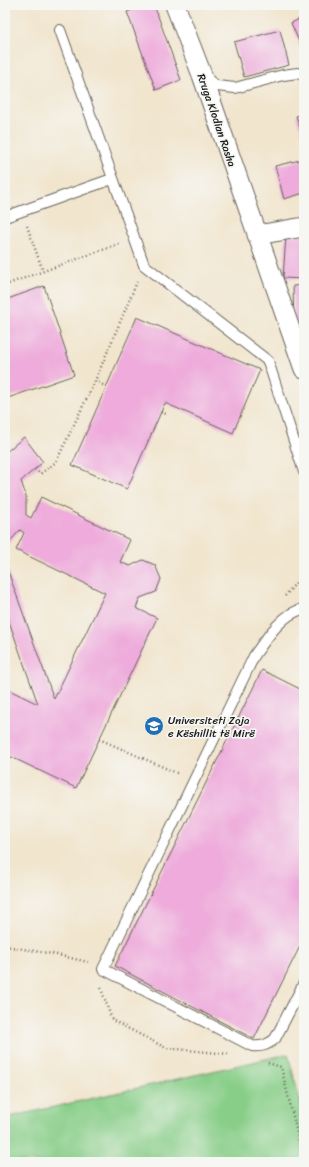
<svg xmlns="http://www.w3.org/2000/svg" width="309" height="1167" font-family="Sriracha,sans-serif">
  <rect width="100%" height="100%" fill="#f6f6f2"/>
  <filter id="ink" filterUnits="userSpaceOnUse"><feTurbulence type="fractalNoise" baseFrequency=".025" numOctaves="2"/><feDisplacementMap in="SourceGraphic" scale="8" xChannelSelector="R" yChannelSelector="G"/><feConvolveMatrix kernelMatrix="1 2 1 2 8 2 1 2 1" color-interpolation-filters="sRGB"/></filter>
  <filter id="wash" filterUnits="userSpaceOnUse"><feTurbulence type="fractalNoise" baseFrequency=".012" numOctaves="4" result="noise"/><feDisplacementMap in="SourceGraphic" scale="16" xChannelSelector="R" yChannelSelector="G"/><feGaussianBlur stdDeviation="0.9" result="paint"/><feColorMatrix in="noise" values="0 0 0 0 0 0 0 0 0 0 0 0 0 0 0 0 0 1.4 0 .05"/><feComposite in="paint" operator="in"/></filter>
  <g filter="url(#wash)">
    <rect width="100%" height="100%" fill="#f1e5cd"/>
    <!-- green -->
    <path fill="#88ce88" stroke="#527552" d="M288 1054 304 1116V1162H5V1118Z"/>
    <g id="blocks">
      <!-- building -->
      <path fill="#eeabdb" d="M146 5H154L181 80 156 90 127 12Z
        M304 17V53L291 23Z
        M280 30 289 65 244 77 234 42Z
        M304 114V139L296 116Z
        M304 159V193L284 199 275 166Z
        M286 235 304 236V279L283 278Z
        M304 285V331H294L293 286Z
        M44 286 74 375 5 399V300Z
        M137 317 260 370 233 433 165 403 127 489 72 465Z
        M24 437 43 462 21 481 26 496V515L31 518 41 497 130 540 120 562 130 566 143 560 155 565 161 579 156 592 140 598 136 608 157 618 76 788 5 754V688L38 704 5 610V563L54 699 105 593 16 550 24 533 20 530 5 547V453Z
        M262 670 304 691V938L254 1039 115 966Z"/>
    </g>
  </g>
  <g filter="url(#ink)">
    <use href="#blocks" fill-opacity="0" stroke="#67625a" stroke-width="1"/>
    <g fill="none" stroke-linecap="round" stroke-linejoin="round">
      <!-- lane casing -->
      <g stroke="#67625a" stroke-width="12">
        <path id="lane" d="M60 30 144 265 268 361 304 472
          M205 78 217 86 235 88 283 75 298 73 304 76
          M5 217 112 179
          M304 609C283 612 265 640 254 656L103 969 252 1046C262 1047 267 1045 275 1039L304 983"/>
      </g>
      <!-- street casing -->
      <g stroke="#67625a" stroke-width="21">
        <path id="street" d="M175 5 202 75 304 369
          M257 235 304 227"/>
      </g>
      <!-- path -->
      <path stroke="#67625a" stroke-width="2.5" stroke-dasharray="1 3" stroke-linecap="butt" d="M27 226 43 271
        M5 285 119 244
        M95 381 107 387
        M161 412 168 415
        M35 469 40 474 56 462 95 381 137 282
        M285 596 304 573
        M99 739 179 774
        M5 946 53 954 88 962
        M101 988 112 1020 166 1048 229 1054
        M268 1063 281 1067 304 1161"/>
      <!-- lane -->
      <use href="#lane" stroke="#fff" stroke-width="10"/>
      <!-- street -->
      <use href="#street" stroke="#fff" stroke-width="19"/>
    </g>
  </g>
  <!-- icons -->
  <defs>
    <g id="university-disc" transform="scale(1)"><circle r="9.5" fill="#1f6fb2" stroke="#f6f6f2"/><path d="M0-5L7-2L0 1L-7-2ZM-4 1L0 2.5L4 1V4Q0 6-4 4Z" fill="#fff"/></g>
  </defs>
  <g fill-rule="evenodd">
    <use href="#university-disc" x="154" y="726"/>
  </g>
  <g text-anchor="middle" stroke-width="3.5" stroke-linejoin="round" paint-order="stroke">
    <!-- street labels -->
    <g font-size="11" fill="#1c1c1c" stroke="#f6f6f2">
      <text transform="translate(217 120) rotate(71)" y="4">Rruga Klodian Rasha</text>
    </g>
    <!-- poi labels -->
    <g font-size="11" fill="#1c1c1c" stroke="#f6f6f2" text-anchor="start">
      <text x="168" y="724">Universiteti Zoja<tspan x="168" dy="13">e Këshillit të Mirë</tspan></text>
    </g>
  </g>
  <!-- margin -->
  <rect width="309" height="1167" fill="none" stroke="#f6f6f2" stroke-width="20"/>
</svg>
